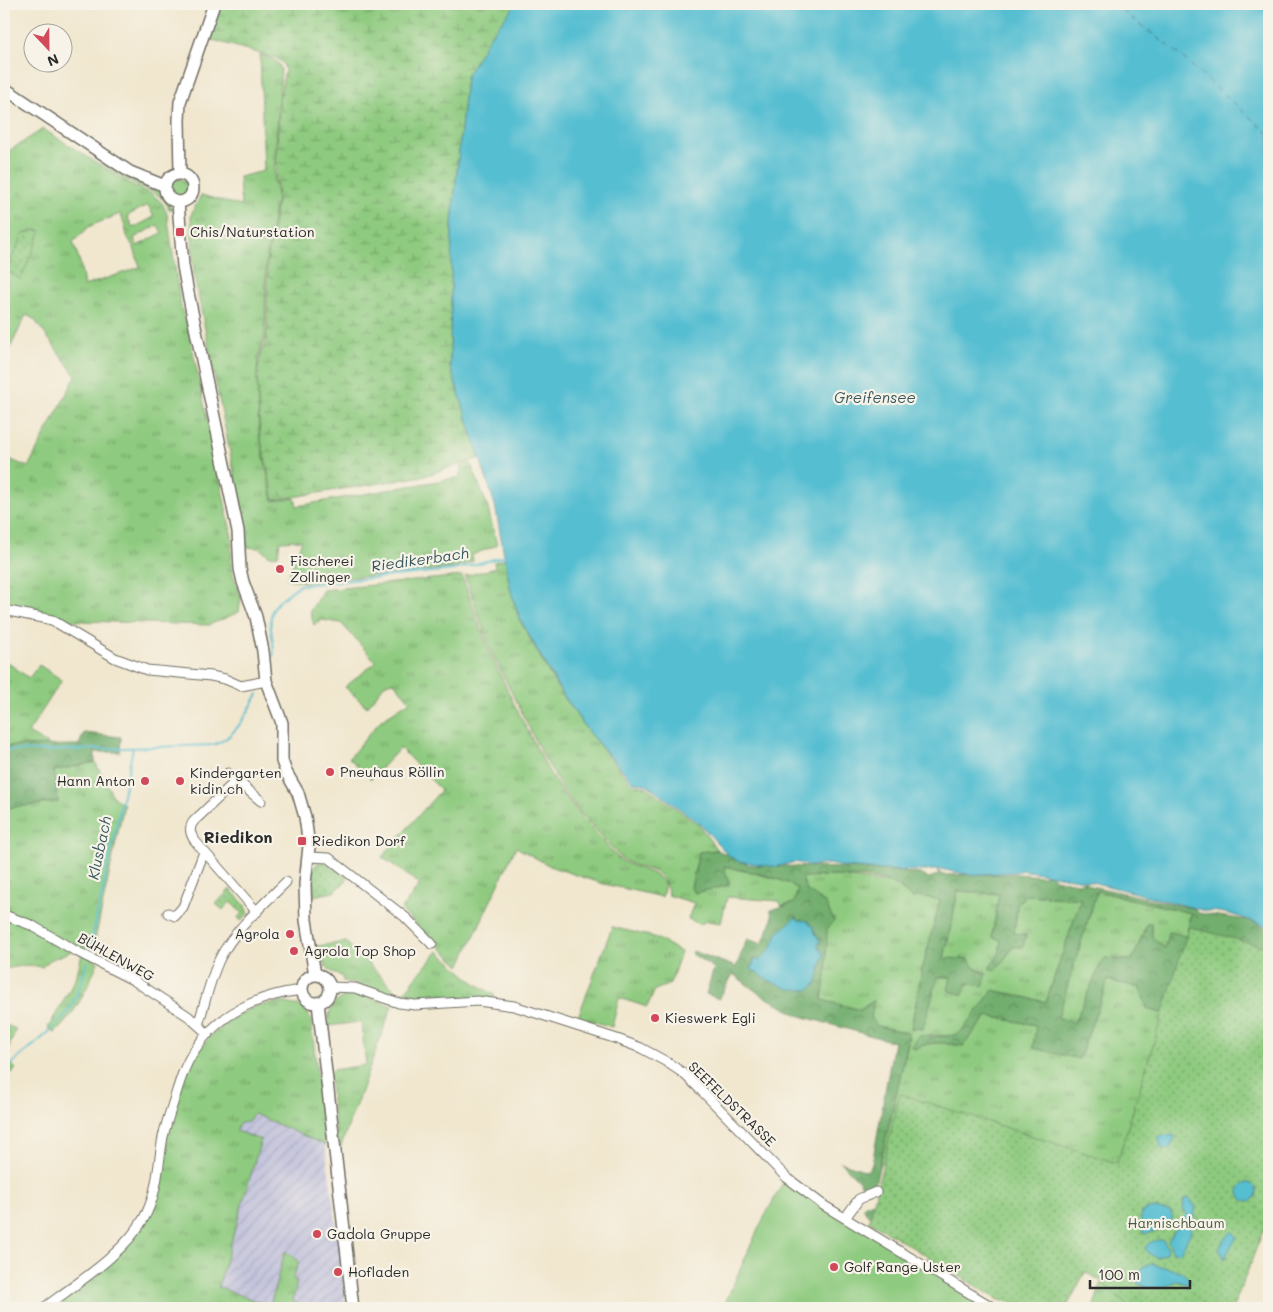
<svg xmlns="http://www.w3.org/2000/svg" width="1273" height="1312" font-family="Mali,sans-serif">
  <defs>
    <pattern id="industrial-furrows" width="10" height="10" patternUnits="userSpaceOnUse" patternTransform="scale(1.25)"><rect width="10" height="10" fill="#c2c2dc"/><path d="M-1 1l2-2M0 10L10 0M9 11l2-2" fill="none" stroke="#a7a7bd"/></pattern>
    <pattern id="grass-tufts" width="24" height="20" patternUnits="userSpaceOnUse" patternTransform="scale(1.25)"><rect width="24" height="20" fill="#8eca7f"/><path d="M3 7l-1-3M5 7V3M7 7l1-3M15 17l-1-3M17 17v-4M19 17l1-3" fill="none" stroke="#74a468"/></pattern>
    <pattern id="forest-crowns" width="20" height="18" patternUnits="userSpaceOnUse" patternTransform="scale(1.25)"><rect width="20" height="18" fill="#72ae6e"/><path d="M2 6a3 3 0 1 1 6 0M12 15a3 3 0 1 1 6 0" fill="none" stroke="#5e8e5b"/></pattern>
    <pattern id="wetland-marsh" width="20" height="14" patternUnits="userSpaceOnUse" patternTransform="scale(1.25)"><rect width="20" height="14" fill="#8eca7f"/><path d="M1 5h8M5 5V1M11 12h8M15 12V8" fill="none" stroke="#74a468"/></pattern>
    <pattern id="park-dots" width="8" height="8" patternUnits="userSpaceOnUse" patternTransform="scale(1.25)"><rect width="8" height="8" fill="#8eca7f"/><path d="M2 2h.1M6 6h.1" fill="none" stroke="#74a468" stroke-width="1.8" stroke-linecap="round"/></pattern>
  </defs>
  <rect width="100%" height="100%" fill="#f7f3e8"/>
  <filter id="ink" filterUnits="userSpaceOnUse"><feTurbulence type="fractalNoise" baseFrequency=".02" numOctaves="2"/><feDisplacementMap in="SourceGraphic" scale="10" xChannelSelector="R" yChannelSelector="G"/><feConvolveMatrix kernelMatrix="1 2 1 2 8 2 1 2 1" color-interpolation-filters="sRGB"/></filter>
  <filter id="wash" filterUnits="userSpaceOnUse"><feTurbulence type="fractalNoise" baseFrequency=".0096" numOctaves="4" result="noise"/><feDisplacementMap in="SourceGraphic" scale="20" xChannelSelector="R" yChannelSelector="G"/><feGaussianBlur stdDeviation="1.12" result="paint"/><feColorMatrix in="noise" values="0 0 0 0 0 0 0 0 0 0 0 0 0 0 0 0 0 1.4 0 .05"/><feComposite in="paint" operator="in"/></filter>
  <g filter="url(#wash)">
    <rect width="100%" height="100%" fill="#f1e7cf"/>
    <!-- industrial -->
    <path fill="url(#industrial-furrows)" d="M253 1114 325 1145 345 1283V1308H303L293 1302 297 1281 293 1279 285 1251 270 1306 218 1287 261 1141 236 1131 239 1124 248 1121Z"/>
    <!-- grass -->
    <path fill="url(#grass-tufts)" stroke="#5c7a55" fill-rule="evenodd" d="M260 55C270 58 278 59 281 69L274 175 277 196 266 262 265 338 258 357 257 374 259 433 273 501 295 498 297 506 460 477 461 466 470 462 487 505 497 545 472 555 473 561 452 568 305 582 287 579 302 540 280 541 278 555 270 556 259 548 247 547 246 531 194 275 191 215 201 195 241 206 239 177 264 171Z
      M43 129 134 186 152 194 162 203 167 214 181 308 188 328 232 537 231 568 241 597 239 612 209 625 52 620 4 611V457L28 467 76 376 34 319 26 315 4 361V243L9 245 4 225V154ZM148 205 154 217 133 228 127 216ZM120 214 124 222 127 236 134 248 140 267 84 286 80 262 73 242 90 226ZM158 225 162 233 137 246 134 238Z
      M93 155 101 158 129 177 160 190 172 209H169C162 191 143 189 128 180 117 173 101 164 93 155Z
      M170 188a9 9 0 1 1 18 0a9 9 0 1 1-18 0Z
      M505 559 511 591 519 619 557 687 589 733 632 784 647 787 699 825 717 850 699 852 691 888 695 893 729 885 724 866 773 878 788 883 798 889 794 903 782 906 779 901 727 897 721 923 707 921 700 924 688 919 694 903 668 895C666 864 641 873 621 858L580 812 564 791 542 754 491 651 465 576 495 568 494 562Z
      M462 576 489 651 514 704 549 772 561 790 583 818 619 859C634 870 655 869 665 884L662 897 604 884 552 867 516 847 460 966 401 910 420 884 382 857 441 790 400 748 371 779 349 758 381 720 410 701 394 682 385 684 367 707 345 687 376 662 341 623 322 620 314 625 310 611 323 590Z
      M4 660 29 678 39 665 62 680 28 733 51 746H4Z
      M95 762 114 798 124 804 91 959 98 962C87 989 76 1013 55 1033L48 1028 76 978 82 954 74 950 50 960 42 967 28 965 4 969V805L6 808 58 802 54 771Z
      M839 876 895 884 912 898 919 896 941 900 922 970 911 1028 922 1029 938 977H951L968 984 987 974 974 968 969 959H944L958 891 999 894 992 937 1001 939 999 955 989 968 1010 953 1012 947 1023 946 1026 935 1014 933 1018 902 1026 895 1081 899 1046 1002 993 990 962 1031 952 1036 932 1035 915 1049C931 1040 946 1043 963 1046L987 1016 1036 1025 1079 1059 1108 980 1141 988 1147 1008 1168 1016 1111 1191 948 1183 880 1164 909 1039 907 1033 878 1026 870 1019 873 1001 860 1010 822 1000C827 968 827 935 825 903L806 890 802 877Z
      M1097 891 1192 913 1186 936 1165 949 1152 937 1151 923H1147L1132 961 1105 958 1101 964 1074 1023 1057 1017Z
      M612 927 654 937 681 952 670 984 655 990 647 1007 619 998 612 1027 578 1017Z
      M346 942 401 996 438 951 472 981 494 995V999L460 998 412 1002 391 997 362 986 343 981 342 976C325 971 323 962 317 946Z
      M345 991 359 993 392 1006 338 1154 329 1075 332 1070 366 1065 361 1022 328 1026C328 1012 332 1002 345 996Z
      M281 1002 304 1007 311 1019 325 1145 254 1114 248 1121 239 1124 236 1131 261 1140 218 1287 270 1306 285 1251 299 1261 293 1279 297 1281 293 1301 303 1308H44L118 1251 146 1215 182 1074 211 1035 234 1017 256 1006Z
      M4 1024 16 1029 5 1058 16 1069 4 1080Z
      M1102 1282 1130 1307 1174 1308H1093Z"/>
    <!-- forest -->
    <path fill="url(#forest-crowns)" stroke="#4e6c4c" fill-rule="evenodd" d="M84 733 121 737 120 752H95V762L54 771 58 802 6 808 4 805V746L79 745Z
      M717 850 749 865 845 868 895 871 920 874 929 878 938 875 939 870 941 875 1017 874 1043 876 1050 873 1054 879 1078 883 1084 881 1091 886 1195 909 1198 913 1253 921 1269 930V949L1177 1308 1130 1307 1127 1301 1104 1278 1085 1272 1066 1308H1036L875 1222 862 1208 866 1204 875 1202 1111 1191 1168 1016 1147 1008 1140 988 1108 980 1079 1059 1033 1048 1036 1025 987 1016 963 1046C946 1043 931 1040 915 1049L912 1047 918 1036C932 1035 949 1040 962 1031L993 990 1046 1002 1081 899 1027 895 1018 902 1014 933 1026 935 1023 947H1012L1003 962 994 970 989 968 999 955 1001 940 992 937 999 894 958 891 944 958 969 959 974 968 987 974 983 986 968 984 962 995 948 990 951 977H938L923 1029 911 1028 922 970 940 900 919 896 912 898C907 894 900 886 894 884 866 874 831 876 802 877L806 890 825 903 834 921 827 929 826 976 822 1000 860 1010 874 1000 871 1019 878 1026 907 1033 909 1038 874 1189 866 1192 859 1181 840 1162 867 1171 872 1164 894 1042 797 1015 757 992 733 974 719 999 706 994 714 968 692 954 693 951 736 967 747 939 762 944 772 921 771 910 794 903 798 889C777 875 749 872 724 866L729 885 695 893 691 888 699 852ZM1097 891 1191 913 1186 936 1168 932 1165 949 1152 937 1151 923H1147L1145 930 1132 960 1105 958 1101 964 1074 1023 1058 1017ZM795 917 799 920H803L810 925 820 941 818 946 751 969 754 959 760 960 771 949 778 932 783 929Z"/>
    <!-- wetland -->
    <path fill="url(#wetland-marsh)" stroke="#5c7a55" d="M221 4H516L466 77 452 224 450 366 480 458 424 476 274 500 260 435 257 375 260 356 266 341 267 330V262L278 196 276 177 279 101 285 70 283 63 276 58 209 39Z"/>
    <!-- park -->
    <path fill="url(#park-dots)" stroke="#5c7a55" d="M35 230 41 231 21 279 6 271 23 234Z
      M326 862 347 877 346 881 334 892 313 896V868L317 863Z
      M230 889 244 904 248 913 241 921 238 917 242 913 230 902 223 910 216 904Z
      M1189 927 1269 948V1216L1233 1308 1130 1307 1102 1282 1085 1272 1066 1308H1036L999 1300 869 1221 900 1094 1117 1163Z"/>
    <!-- pitch -->
    <path fill="#8eca7f" stroke="#5c7a55" d="M786 1177 994 1308H723L759 1227Z"/>
    <!-- water -->
    <path fill="#54bed1" stroke="#40747e" d="M516 4H1269V927C1249 920 1227 911 1206 911L1084 880 1022 870 1015 872 971 875 940 869 926 871 881 870 843 867 828 864 810 866 795 862 775 867 738 861 729 856 700 824 648 785 633 782 589 733 558 687 520 619 511 592 495 505 450 366 452 224 466 77 490 36Z
      M795 917 799 920 808 921 810 925 813 926 815 933 820 941 818 946 824 954 816 984 809 990 789 989 770 981 751 969 755 959 760 960 771 949 778 932 783 929Z
      M1166 1135 1175 1136 1170 1149H1162L1158 1136Z
      M1239 1192a9 9 0 1 1 18 0a9 9 0 1 1-18 0Z
      M1189 1198 1196 1207 1190 1234 1180 1253 1173 1252 1168 1241 1187 1213 1183 1210 1184 1199Z
      M1152 1208 1170 1211 1173 1217 1166 1229 1144 1234 1140 1224 1142 1212Z
      M1232 1231 1237 1237 1224 1259 1219 1247Z
      M1163 1240 1168 1249 1165 1254 1156 1258 1148 1253 1145 1248C1149 1241 1155 1240 1163 1240Z
      M1152 1264 1180 1271 1190 1279 1187 1284 1176 1281C1161 1289 1154 1290 1138 1284V1274L1144 1266Z"/>
    <g fill="none" stroke-linecap="round" stroke-linejoin="round">
      <!-- stream -->
      <path stroke="#54bed1" stroke-width="2" d="M273 656C275 649 273 643 272 636 266 606 278 601 300 585L453 570 506 556
        M4 750 39 751 213 745C236 738 247 713 258 694
        M89 953 133 748
        M4 1071C24 1051 50 1035 67 1013 77 999 82 979 87 962"/>
      <!-- ferry -->
      <path stroke="#37575d" stroke-width="1" stroke-dasharray="6 5" stroke-linecap="butt" d="M1113 4 1175 51 1269 134"/>
    </g>
  </g>
  <g filter="url(#ink)">
    <g fill="none" stroke-linecap="round" stroke-linejoin="round">
      <!-- minor casing -->
      <g stroke="#706d64" stroke-width="11">
        <path id="minor" d="M4 610 52 620 115 658 147 670 211 676 225 679 241 686 266 681
          M228 773 261 801
          M237 780 194 821C188 828 190 834 195 841L257 912
          M309 857 329 858 405 917 432 944
          M168 913 175 916 183 907 204 852
          M4 915 31 925 74 950 133 980 188 1016 208 1034
          M330 987 355 988 399 1003 415 1005 478 1001 514 1006 617 1039 641 1048 665 1061 683 1073 701 1090 786 1177 823 1205 994 1308
          M198 1025C205 1003 210 979 220 958 235 929 263 905 286 882
          M845 1218 859 1199 876 1192
          M44 1308C77 1283 124 1254 144 1218 158 1193 158 1164 163 1137 166 1124 170 1112 174 1100 179 1084 184 1066 194 1051 218 1014 258 995 302 990"/>
      </g>
      <!-- major casing -->
      <g stroke="#706d64" stroke-width="14">
        <path id="major" d="M4 88 130 172 165 186
          M180 174 179 120 180 102 214 4
          M165 188a14 14 0 1 1 28 0a14 14 0 1 1-28 0Z
          M178 202 183 266 188 293 238 531 240 569 243 582 256 617 263 651 266 681 282 723V761L286 772 298 793 305 817 309 846 305 884 306 920 315 975
          M302 989a14 14 0 1 1 28 0a14 14 0 1 1-28 0Z
          M318 1003 353 1308"/>
      </g>
      <!-- minor -->
      <use href="#minor" stroke="#fff" stroke-width="9"/>
      <!-- major -->
      <use href="#major" stroke="#fff" stroke-width="11"/>
    </g>
  </g>
  <!-- markers -->
  <g fill="#d1495b" stroke="#f7f3e8" stroke-width="2">
    <rect x="175" y="227" width="10" height="10" rx="2.5"/>
    <circle cx="280" cy="569" r="5"/>
    <circle cx="330" cy="772" r="5"/>
    <circle cx="145" cy="781" r="5"/>
    <circle cx="180" cy="781" r="5"/>
    <rect x="297" y="836" width="10" height="10" rx="2.5"/>
    <circle cx="290" cy="934" r="5"/>
    <circle cx="294" cy="951" r="5"/>
    <circle cx="655" cy="1018" r="5"/>
    <circle cx="317" cy="1234" r="5"/>
    <circle cx="834" cy="1267" r="5"/>
    <circle cx="338" cy="1272" r="5"/>
  </g>
  <g text-anchor="middle" stroke-width="4.5" stroke-linejoin="round" paint-order="stroke">
    <!-- poi labels -->
    <g font-size="14" fill="#2b2b2b" stroke="#f7f3e8" text-anchor="start">
      <text x="190" y="237">Chis/Naturstation</text>
      <text x="290" y="566">Fischerei<tspan x="290" dy="16">Zollinger</tspan></text>
      <text x="340" y="777">Pneuhaus Röllin</text>
      <text x="190" y="778">Kindergarten<tspan x="190" dy="16">kidin.ch</tspan></text>
      <text x="135" y="786" text-anchor="end">Hann Anton</text>
      <text x="312" y="846">Riedikon Dorf</text>
      <text x="280" y="939" text-anchor="end">Agrola</text>
      <text x="304" y="956">Agrola Top Shop</text>
      <text x="665" y="1023">Kieswerk Egli</text>
      <text x="327" y="1239">Gadola Gruppe</text>
      <text x="844" y="1272">Golf Range Uster</text>
      <text x="348" y="1277">Hofladen</text>
    </g>
    <!-- street labels -->
    <g font-size="14" fill="#2b2b2b" stroke="#f7f3e8">
      <text transform="translate(116 957) rotate(29)" y="5">BÜHLENWEG</text>
      <text transform="translate(732 1104) rotate(44)" y="5">SEEFELDSTRASSE</text>
    </g>
    <!-- park labels -->
    <g font-size="14" fill="#495b44" stroke="#f7f3e8">
      <text x="1176" y="1228">Harnischbaum</text>
    </g>
    <!-- water labels -->
    <g font-size="15" font-style="italic" fill="#37575d" stroke="#f7f3e8">
      <text x="875" y="403">Greifensee</text>
      <text transform="translate(420 560) rotate(-8)" y="5">Riedikerbach</text>
      <text transform="translate(100 848) rotate(-78)" y="5">Klusbach</text>
    </g>
    <!-- quarter labels -->
    <g font-size="16" font-weight="bold" fill="#2b2b2b" stroke="#f7f3e8">
      <text x="238" y="843">Riedikon</text>
    </g>
  </g>
  <!-- margin -->
  <rect width="1273" height="1312" fill="none" stroke="#f7f3e8" stroke-width="20"/>
  <!-- north arrow -->
  <g transform="translate(48 48) rotate(158)"><circle r="24" fill="#f7f3e8" stroke="#a5a39c"/>
  <path d="M0-4L9 19L0 12L-9 19Z" fill="#d1495b"/>
  <text y="-8" font-size="14" font-weight="bold" text-anchor="middle" fill="#2b2b2b">N</text>
  </g>
  <!-- scale -->
  <path d="M1090 1280v8h100v-8" fill="none" stroke="#2b2b2b" stroke-width="2.5"/>
  <text x="1098" y="1280" font-size="15" fill="#2b2b2b" stroke="#f7f3e8" stroke-width="4" paint-order="stroke">100 m</text>
</svg>
